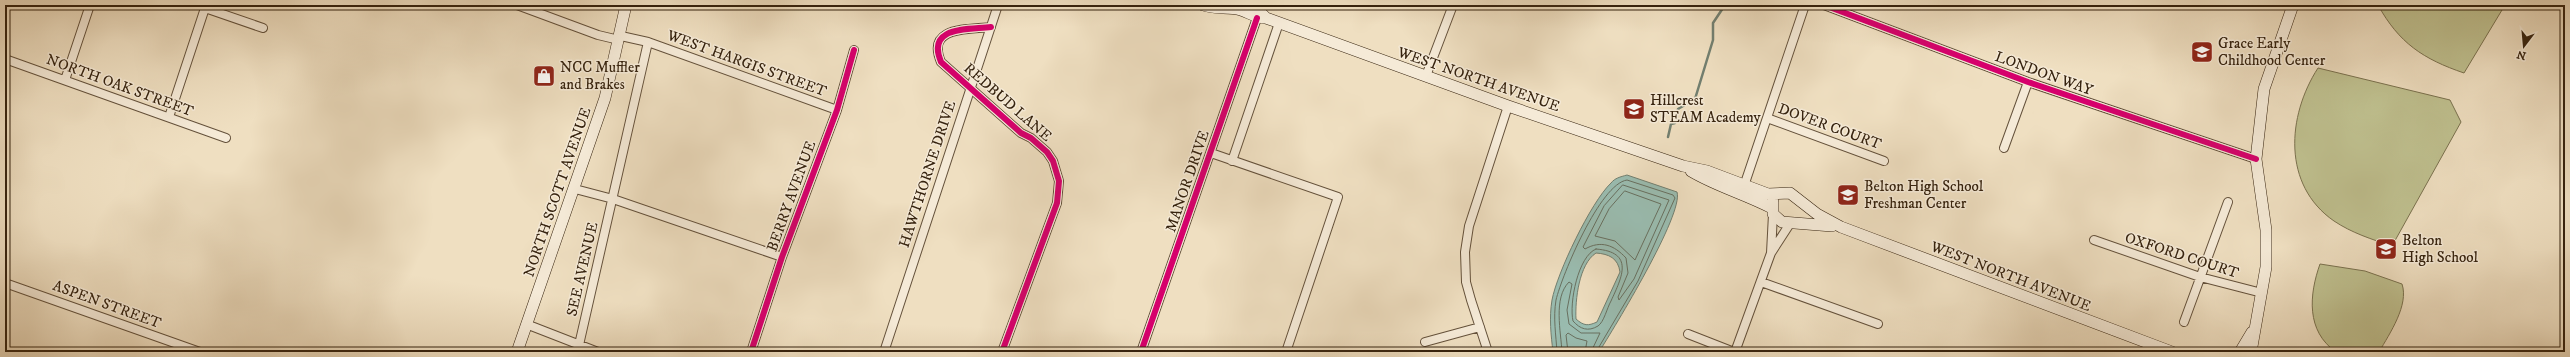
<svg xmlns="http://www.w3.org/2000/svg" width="2570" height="357" font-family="'IM FELL DW Pica',serif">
  <rect width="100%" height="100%" fill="#efdfc1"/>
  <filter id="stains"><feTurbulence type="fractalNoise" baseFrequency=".005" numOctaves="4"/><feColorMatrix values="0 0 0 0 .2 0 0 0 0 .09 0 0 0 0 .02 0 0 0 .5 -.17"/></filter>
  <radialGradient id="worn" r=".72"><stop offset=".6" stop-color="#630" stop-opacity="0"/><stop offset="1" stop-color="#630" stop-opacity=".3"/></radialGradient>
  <!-- green -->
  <path fill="#bfc08f" stroke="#7a714e" d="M2378 5H2505L2464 73C2423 59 2399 43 2378 5Z
    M2318 68 2450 100 2461 122 2392 246C2371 239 2352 233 2334 221 2282 185 2287 116 2318 68Z
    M2320 264 2365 271 2402 284C2409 305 2390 333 2379 352H2336C2306 331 2309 295 2320 264Z"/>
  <!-- water -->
  <path fill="#9abdb1" stroke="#727f70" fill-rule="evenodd" d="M1627 175 1677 192C1684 214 1614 328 1599 352H1553C1551 335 1549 318 1552 300 1557 273 1591 202 1611 183 1615 178 1620 177 1627 175ZM1596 253C1609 254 1618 258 1620 272L1597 322C1588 326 1584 326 1576 319 1575 300 1579 264 1596 253Z"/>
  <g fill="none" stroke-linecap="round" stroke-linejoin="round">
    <!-- shore -->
    <path stroke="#687060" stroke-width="1" d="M1623 185 1669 200 1634 279 1619 300 1618 297 1628 273 1626 258C1614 245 1601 240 1585 249L1583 247 1604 206Z
      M1625 191 1661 204 1635 260 1615 241 1595 236 1609 209Z
      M1596 249C1635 252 1622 277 1611 301 1607 308 1604 322 1598 326 1588 332 1580 329 1573 321 1569 303 1578 256 1596 249Z
      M1557 352C1556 335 1553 318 1556 300 1562 275 1600 184 1627 180L1673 195 1675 198 1638 281 1596 352
      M1562 352C1561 332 1553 298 1569 282L1572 284 1567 310 1569 324 1581 333H1600L1591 352
      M1568 352 1566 335 1568 333 1576 338 1587 341 1585 352"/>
    <!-- stream -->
    <path stroke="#727f70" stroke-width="2.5" d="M1668 137 1671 124 1675 123 1678 109 1695 99 1713 40V23L1725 5"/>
    <!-- street casing -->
    <g stroke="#64513b" stroke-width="10">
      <path id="street" d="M517 5 598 35 619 40
        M1824 5 2028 82 2256 159
        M205 8 263 28
        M991 27C967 30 926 26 941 62L1021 133 1031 138 1047 152 1053 161 1059 181 1057 203 1002 352
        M621 36 648 42 837 110
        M5 59 226 138
        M1426 76 1453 5
        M65 80 90 5
        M169 117 206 5
        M1767 118 1884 161
        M2004 148 2028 82
        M1211 153 1338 197 1286 352
        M1232 161 1279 23
        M1744 186 1805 5
        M575 189 613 199 782 257
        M2094 240 2200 277 2262 293
        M1771 253 1773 214
        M1761 282 1878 324
        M5 283 200 352
        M2184 322 2228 202
        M526 324 598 352
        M1688 334 1734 352
        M1425 342 1480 327
        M579 345 648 42
        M751 352 782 257 837 110 854 50
        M884 352 998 5
        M1141 352 1257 18
        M1488 352 1471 300 1466 282 1465 252 1469 226 1508 106
        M1735 352 1771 253 1791 222"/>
    </g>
    <!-- secondary casing -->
    <g stroke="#35220e" stroke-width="12">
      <path id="secondary" d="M1203 5C1216 10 1228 6 1241 10 1250 13 1256 18 1266 18L1508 106 1683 166 1707 171 1768 194 1790 193 1817 214 1841 227 2172 352
        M1253 5 1266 18
        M1691 171C1716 186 1745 194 1772 208
        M1773 202V214L1782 222 1832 226
        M517 352 605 98 626 5
        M2240 352 2252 332
        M2251 352 2266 267V230L2256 159 2264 89 2293 5"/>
    </g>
    <!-- street -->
    <use href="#street" stroke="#f5ead7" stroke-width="8"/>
    <!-- secondary -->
    <use href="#secondary" stroke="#f5ead7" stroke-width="11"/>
    <!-- cycleway casing -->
    <g stroke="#f5ead7" stroke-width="8">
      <path id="cycleway" d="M1824 5 2028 82 2256 159
        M991 27C967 30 926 26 941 62L1021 133 1031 138 1047 152 1053 161 1059 181 1057 203 1002 352
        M751 352 782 257 837 110 854 50
        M1141 352 1257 18"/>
    </g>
    <!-- cycleway -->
    <use href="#cycleway" stroke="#d6006c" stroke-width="6"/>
  </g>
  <!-- icons -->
  <defs>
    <g id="school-square" transform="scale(1.15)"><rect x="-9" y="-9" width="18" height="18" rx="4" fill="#8f2418" stroke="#f5ead7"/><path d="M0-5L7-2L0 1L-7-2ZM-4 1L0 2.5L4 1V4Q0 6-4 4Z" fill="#fff"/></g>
    <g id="shop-square" transform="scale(1.15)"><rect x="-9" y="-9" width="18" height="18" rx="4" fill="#8f2418" stroke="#f5ead7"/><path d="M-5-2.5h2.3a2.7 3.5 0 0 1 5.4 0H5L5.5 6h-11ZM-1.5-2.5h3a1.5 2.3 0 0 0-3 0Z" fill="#fff"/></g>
  </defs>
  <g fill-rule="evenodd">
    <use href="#school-square" x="2202" y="52"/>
    <use href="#shop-square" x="544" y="76"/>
    <use href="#school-square" x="1634" y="109"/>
    <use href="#school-square" x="1848" y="195"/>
    <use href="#school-square" x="2386" y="249"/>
  </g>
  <g text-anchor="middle" stroke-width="3" stroke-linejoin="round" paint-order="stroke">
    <!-- poi labels -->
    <g font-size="15" fill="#35220e" stroke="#f5ead7" text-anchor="start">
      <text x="2218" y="48">Grace Early<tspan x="2218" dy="17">Childhood Center</tspan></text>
      <text x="560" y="72">NCC Muffler<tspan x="560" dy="17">and Brakes</tspan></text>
      <text x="1650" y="105">Hillcrest<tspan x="1650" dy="17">STEAM Academy</tspan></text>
      <text x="1864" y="191">Belton High School<tspan x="1864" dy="17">Freshman Center</tspan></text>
      <text x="2402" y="245">Belton<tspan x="2402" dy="17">High School</tspan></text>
    </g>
    <!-- street labels -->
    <g font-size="15" fill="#35220e" stroke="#f5ead7">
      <text transform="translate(747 63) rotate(20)" y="5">WEST HARGIS STREET</text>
      <text transform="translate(2044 73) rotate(20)" y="5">LONDON WAY</text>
      <text transform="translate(1479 79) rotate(19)" y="5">WEST NORTH AVENUE</text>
      <text transform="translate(120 85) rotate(20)" y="5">NORTH OAK STREET</text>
      <text transform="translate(1008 102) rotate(41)" y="5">REDBUD LANE</text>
      <text transform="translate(1830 126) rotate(20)" y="5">DOVER COURT</text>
      <text transform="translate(927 174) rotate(-72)" y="5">HAWTHORNE DRIVE</text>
      <text transform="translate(1187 181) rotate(-71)" y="5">MANOR DRIVE</text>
      <text transform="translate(557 192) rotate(-71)" y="5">NORTH SCOTT AVENUE</text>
      <text transform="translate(791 196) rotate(-70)" y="5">BERRY AVENUE</text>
      <text transform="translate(2182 255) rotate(18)" y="5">OXFORD COURT</text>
      <text transform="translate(582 269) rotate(-77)" y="5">SEE AVENUE</text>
      <text transform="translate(2011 276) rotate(21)" y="5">WEST NORTH AVENUE</text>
      <text transform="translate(107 304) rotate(20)" y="5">ASPEN STREET</text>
    </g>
  </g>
  <!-- margin -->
  <rect width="2570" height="357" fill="none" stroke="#efdfc1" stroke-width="20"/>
  <rect x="6" y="6" width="2558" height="345" fill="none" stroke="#35220e" stroke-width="2"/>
  <rect x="10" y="10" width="2550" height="337" fill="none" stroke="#35220e"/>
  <!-- north arrow -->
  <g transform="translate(2524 46) rotate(196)" stroke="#f5ead7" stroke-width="3" paint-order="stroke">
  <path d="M0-3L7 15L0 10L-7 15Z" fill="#35220e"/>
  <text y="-6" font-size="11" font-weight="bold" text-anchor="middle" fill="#35220e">N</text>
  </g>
  <rect width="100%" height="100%" filter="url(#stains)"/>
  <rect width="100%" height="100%" fill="url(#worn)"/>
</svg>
